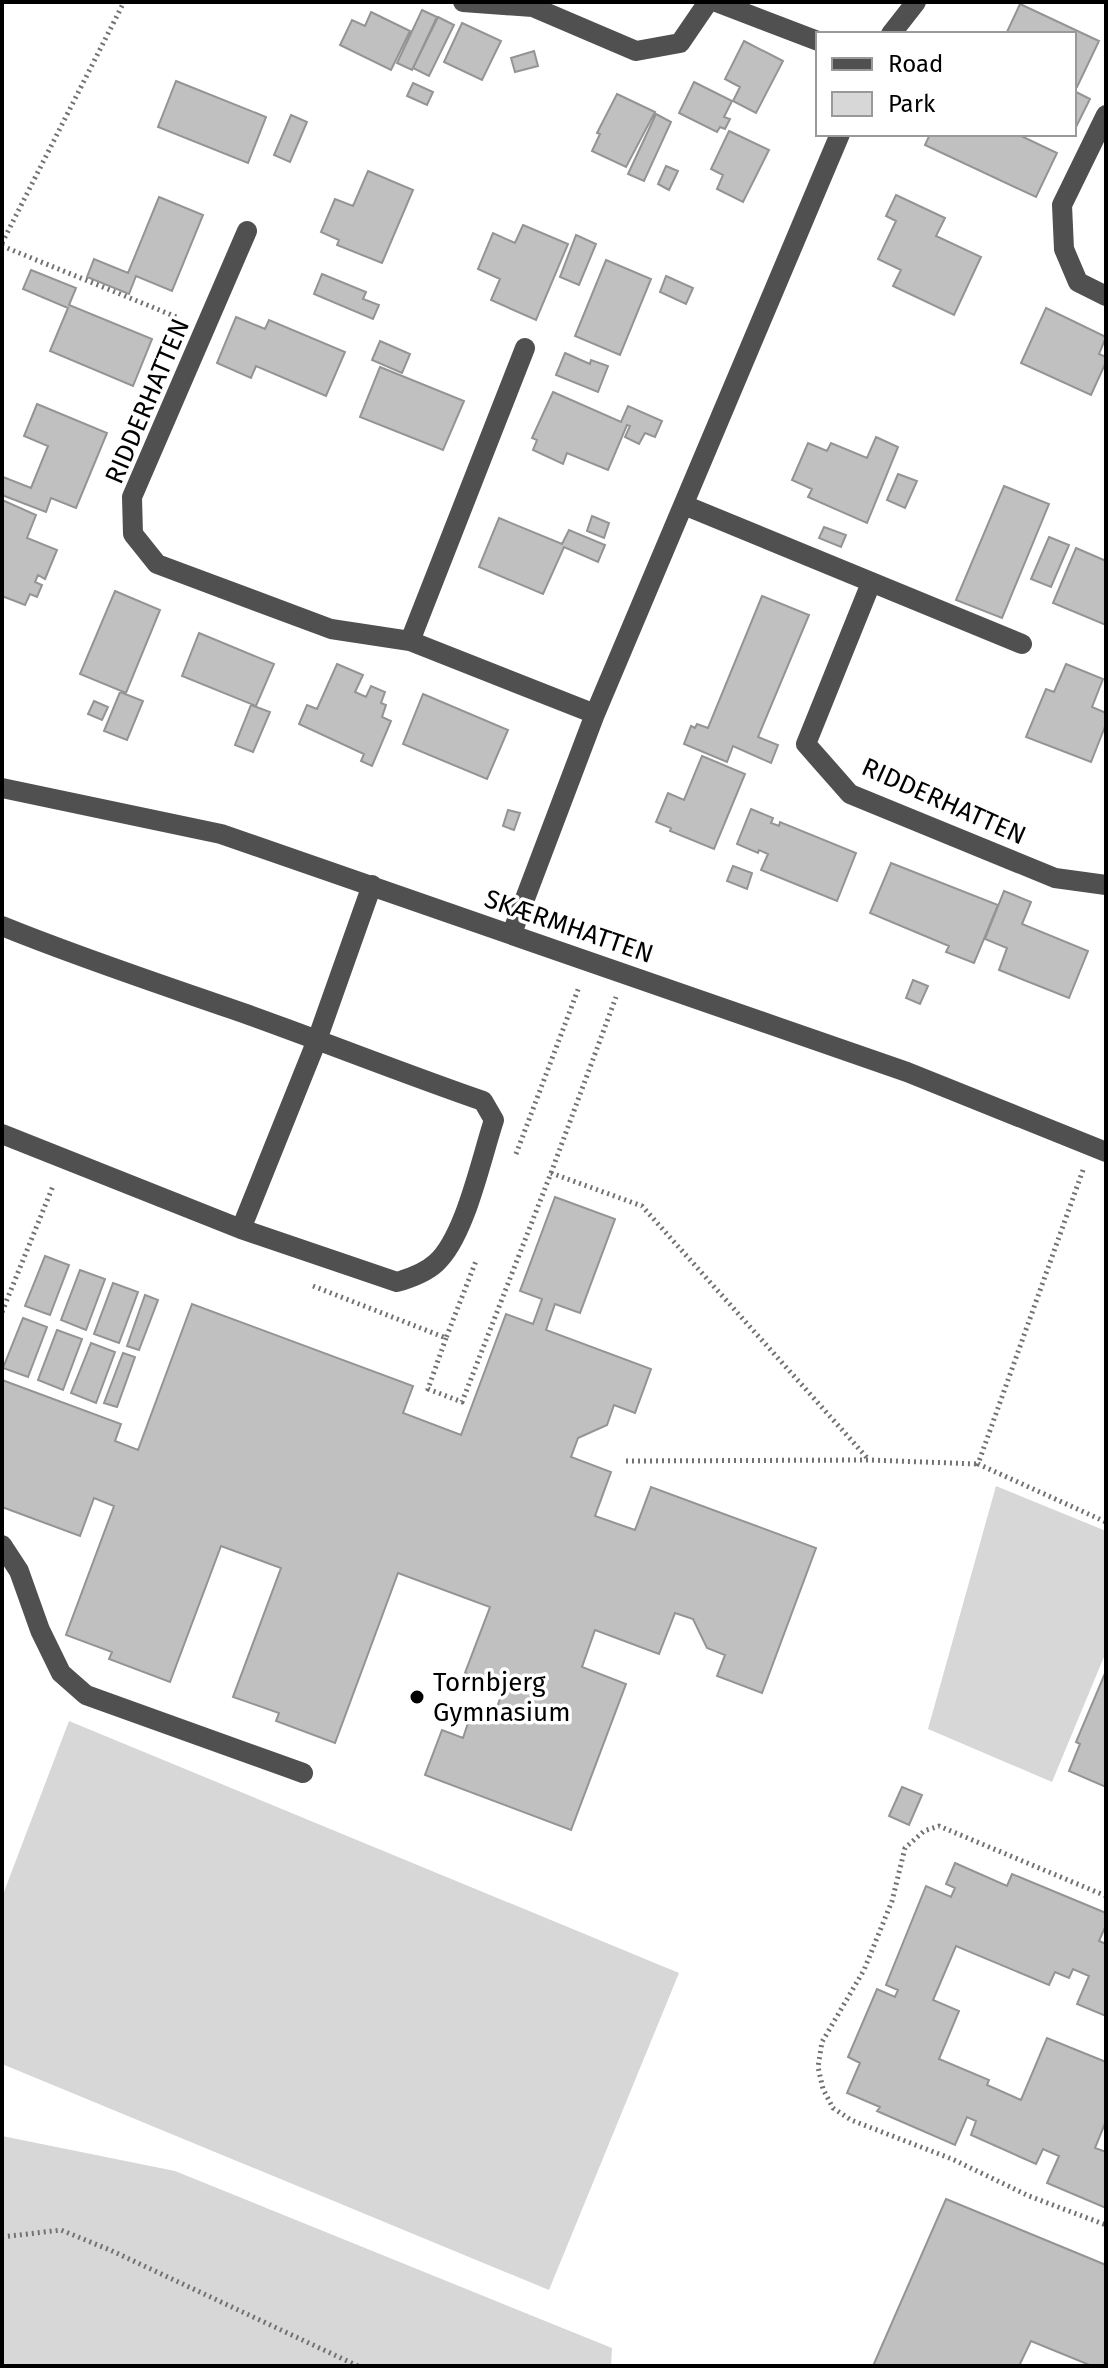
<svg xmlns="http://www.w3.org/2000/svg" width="1108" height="2368" font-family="'Fira Sans',sans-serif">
  <rect width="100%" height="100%" fill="#fff"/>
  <!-- green -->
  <path fill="#d7d7d7" d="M996 1486 1106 1531V1652L1052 1782 928 1729Z
    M69 1721 679 1973 549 2290 2 2064V1897Z
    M2 2136 175 2171 612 2348 611 2366H2Z"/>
  <!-- building -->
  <path fill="#c0c0c0" stroke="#949494" stroke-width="2" d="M1020 4 1099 41 1077 87 1074 86V34H1006Z
    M422 10 437 17 412 70 397 63Z
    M371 12 410 31 391 70 340 45 352 20 365 26Z
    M438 17 454 25 429 76 413 68Z
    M462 23 501 41 482 80 444 62Z
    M744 41 783 61 756 113 733 101 740 87 725 79Z
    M534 51 538 66 515 72 511 58Z
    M176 81 266 117 248 163 158 127Z
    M694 82 732 101 724 117 730 119 725 129 720 127 717 132 679 113Z
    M413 83 433 92 427 105 407 96Z
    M1074 91 1090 99 1074 131Z
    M617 94 655 112 626 167 592 151 600 134 597 133Z
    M656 114 671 122 644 181 628 174Z
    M291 115 307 122 290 162 274 155Z
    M729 131 769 150 743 202 717 189 723 175 711 169Z
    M930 134H1017L1057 153 1036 197 925 145Z
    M666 166 678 171 669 190 658 184Z
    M368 171 413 190 382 263 337 245 339 240 321 232 335 199 353 206Z
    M896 195 945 218 936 236 981 257 954 315 893 286 901 270 878 259 896 221 886 216Z
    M159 197 203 215 172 291 136 276 129 294 87 277 94 259 128 273Z
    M523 225 568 244 536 320 491 300 500 279 478 269 493 233 515 243Z
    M576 235 596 244 579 285 560 277Z
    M606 260 651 279 620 355 575 336Z
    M31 270 76 288 69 305 152 339 133 386 50 351 68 308 23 289Z
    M322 274 366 292 363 299 379 305 373 319 314 294Z
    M666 276 693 288 686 304 660 292Z
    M1046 308 1106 337 1099 354 1106 357V362L1091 395 1021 363Z
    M236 317 265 329 269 320 345 352 326 396 256 366 251 378 217 363Z
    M380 341 410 354 402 373 372 360Z
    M565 353 590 364 591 360 608 366 598 392 556 375Z
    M380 367 464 401 443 450 360 417Z
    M553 392 621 422 628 406 662 421 655 437 645 433 639 444 625 437 630 426 627 425 608 470 567 453 563 464 533 450 537 440 532 438Z
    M37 404 107 433 76 508 51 498 46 512 2 495 3 477 31 488 48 446 24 436Z
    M876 437 898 447 867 523 808 497 812 489 792 480 808 443 827 451 831 443 867 458Z
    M898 474 917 481 905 508 887 500Z
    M1004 486 1049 504 1002 618 956 600Z
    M2 500 36 515 27 538 57 550 45 579 38 575 35 582 42 585 37 597 30 594 25 605 2 596Z
    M592 516 609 523 604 538 587 531Z
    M499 518 562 544 569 530 605 545 598 562 564 547 543 594 479 567Z
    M824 527 846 535 841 547 819 538Z
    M1049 537 1069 545 1051 587 1031 579Z
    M1076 548 1106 561V625L1053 603Z
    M115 591 160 610 126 693 80 674Z
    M762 596 809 615 758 737 778 745 771 763 733 746 727 762 684 744 691 726 695 728 697 724 708 728Z
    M199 633 274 664 256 706 182 676Z
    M337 664 363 675 355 692 366 697 371 686 385 692 381 703 386 705 382 717 391 721 372 766 361 761 364 754 299 724 307 705 317 709Z
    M1066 664 1103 679 1092 707 1106 713V724L1091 762 1026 737 1046 689 1054 692Z
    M120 692 143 701 127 740 104 731Z
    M423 694 508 730 487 779 403 744Z
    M94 701 108 707 102 720 88 714Z
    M251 705 270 712 253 752 235 745Z
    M702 756 745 774 714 849 670 831 671 828 656 822 668 793 684 800Z
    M751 809 773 818 771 823 779 826 780 822 856 853 837 901 761 870 768 854 759 850 758 853 737 844Z
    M508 810 520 813 514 830 503 826Z
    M891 863 998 905 974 963 946 952 949 946 870 913Z
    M733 866 752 873 747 889 727 881Z
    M1004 891 1031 902 1022 924 1088 951 1069 998 999 970 1007 948 985 939Z
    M913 980 928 986 920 1004 906 998Z
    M555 1197 615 1219 580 1313 555 1304 546 1330 651 1369 635 1413 614 1405 607 1425 578 1438 571 1457 611 1472 595 1516 635 1530 651 1487 816 1548 762 1693 717 1676 725 1655 707 1648 693 1619 675 1613 659 1654 595 1630 582 1667 626 1684 571 1830 425 1775 442 1730 463 1738 469 1720 497 1707 504 1688 465 1673 490 1607 398 1573 335 1743 276 1721 279 1713 233 1697 281 1568 221 1546 170 1682 109 1659 112 1652 66 1635 114 1506 94 1498 80 1536 2 1507V1380L121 1424 115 1441 138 1450 192 1304 413 1386 403 1413 461 1435 506 1314 533 1324 542 1299 520 1291Z
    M45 1256 69 1265 50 1315 25 1306Z
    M80 1270 105 1279 86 1330 61 1320Z
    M113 1283 138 1292 119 1343 94 1334Z
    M145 1295 158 1300 139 1350 127 1346Z
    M23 1318 47 1327 28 1377 3 1368Z
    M57 1330 82 1339 63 1390 38 1380Z
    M91 1343 115 1352 96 1403 71 1393Z
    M123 1353 135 1357 117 1407 104 1403Z
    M1106 1671V1787L1069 1771 1080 1744 1076 1742Z
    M902 1787 922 1795 909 1825 889 1816Z
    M955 1863 1007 1886 1012 1874 1106 1913V1925L1099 1941 1106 1944V2016L1077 2004 1089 1976 1073 1969 1069 1978 1055 1972 1049 1985 956 1946 933 2000 959 2011 939 2059 989 2080 987 2085 1021 2100 1047 2038 1106 2062V2121L1095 2148 1106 2152V2208L1047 2183 1059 2156 1043 2149 1036 2164 971 2135 976 2121 967 2117 955 2145 877 2111 880 2107 847 2093 860 2063 848 2057 877 1989 895 1997 898 1990 886 1985 926 1886 951 1897 955 1888 946 1884Z
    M946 2199 1106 2265V2366H1092L1031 2341 1019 2366H873Z"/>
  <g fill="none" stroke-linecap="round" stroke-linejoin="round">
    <!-- path -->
    <path stroke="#727272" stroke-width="5" stroke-dasharray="2 4" stroke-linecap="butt" d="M2 243 124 2
      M2 246 179 318
      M516 1154 579 987
      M1083 1170 978 1464 1106 1522
      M551 1173 616 997
      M313 1286 446 1338 476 1261
      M2 1312 53 1186
      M446 1338 428 1389 462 1402 551 1173 642 1206 869 1460
      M626 1461 869 1460 978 1464
      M1106 1896 939 1826 924 1831 905 1848 892 1901 864 1970 822 2042 818 2067 823 2089 833 2108 851 2120 952 2159 1029 2196 1106 2225
      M2 2237 61 2230 110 2250 358 2366"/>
    <!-- minor -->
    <path stroke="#505050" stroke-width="20" d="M463 2 533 7 636 51 680 43 708 2
      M716 2 818 41
      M891 34 916 2
      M1106 115 1062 205 1064 249 1078 282 1106 296
      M247 231 132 497 133 534 157 564 331 629 410 641 595 714
      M684 505 1022 644
      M871 583 806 744 850 794 1055 878 1106 885
      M410 641 525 348
      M2 788 221 834 907 1072 1106 1152
      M2 926C83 959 166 986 249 1015 327 1043 405 1074 483 1101L494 1120C481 1159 465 1237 436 1263 425 1273 411 1278 397 1282L241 1229 317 1040 372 885
      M512 933 595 714 840 134
      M2 1134 241 1229
      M2 1545 19 1571 40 1630 61 1673 86 1695 303 1773"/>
  </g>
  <!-- markers -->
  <circle fill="#000" stroke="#fff" stroke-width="3" cx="417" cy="1697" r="8"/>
  <g text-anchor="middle" stroke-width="7" stroke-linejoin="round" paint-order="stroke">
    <!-- street labels -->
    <g font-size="26" fill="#000" stroke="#fff">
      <text transform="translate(147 401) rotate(-67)" y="9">RIDDERHATTEN</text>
      <text transform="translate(944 801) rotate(24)" y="9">RIDDERHATTEN</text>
      <text transform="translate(569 926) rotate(19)" y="9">SKÆRMHATTEN</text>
    </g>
    <!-- poi labels -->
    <g font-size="26" fill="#000" stroke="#fff" text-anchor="start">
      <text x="433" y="1691">Tornbjerg<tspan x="433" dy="30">Gymnasium</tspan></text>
    </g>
  </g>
  <!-- border -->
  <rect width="1108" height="2368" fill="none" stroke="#000000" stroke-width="8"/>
  <!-- legend -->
  <rect x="816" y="32" width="260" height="104" fill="#ffffff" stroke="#999999" stroke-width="2"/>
  <rect x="832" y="58" width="40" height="12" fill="#505050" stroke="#999999" stroke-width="2"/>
  <text x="888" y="72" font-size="24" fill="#000000">Road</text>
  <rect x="832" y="92" width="40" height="24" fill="#d7d7d7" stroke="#999999" stroke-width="2"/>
  <text x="888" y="112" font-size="24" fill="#000000">Park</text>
</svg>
